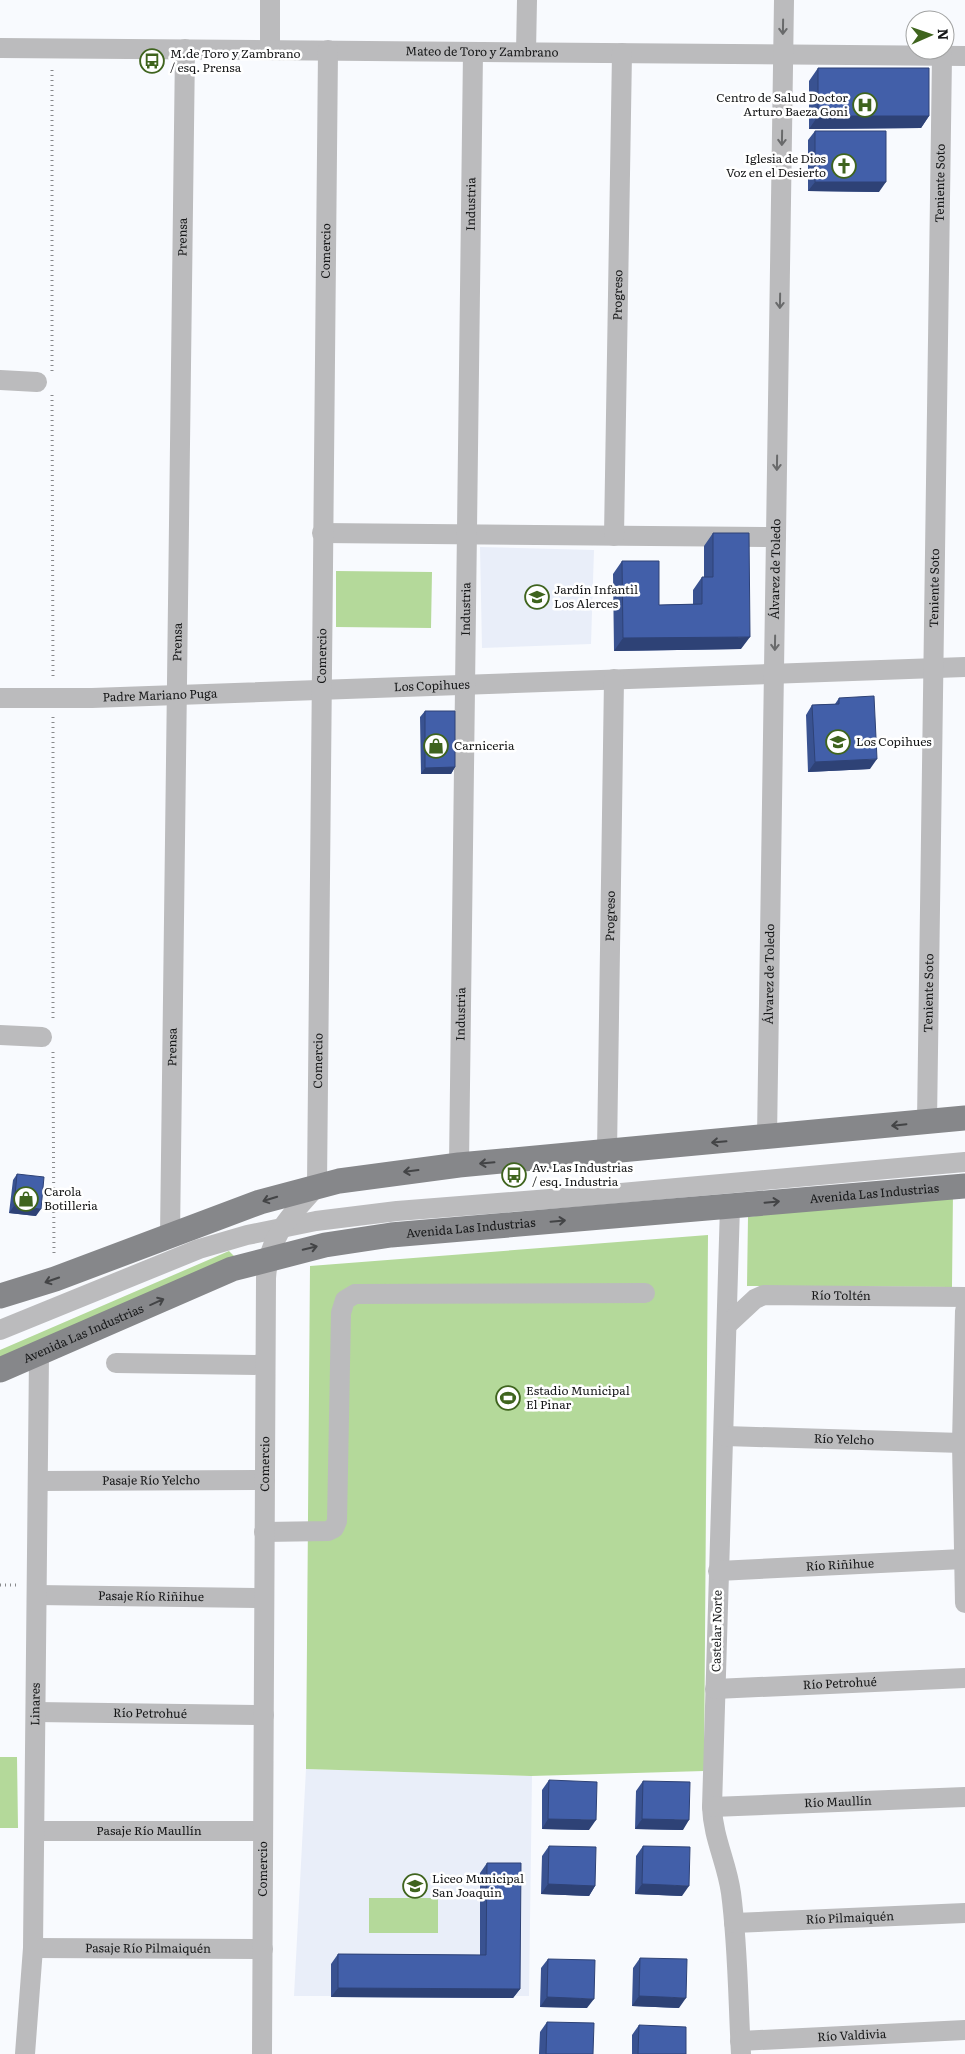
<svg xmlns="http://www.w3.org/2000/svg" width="965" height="2054" font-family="Literata,serif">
  <rect width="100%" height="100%" fill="#f8fafe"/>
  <!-- built -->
  <path fill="#e9eef9" d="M480 547 594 550 591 644 482 648Z
    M306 1769 532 1776 529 1996H294Z"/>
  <!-- green -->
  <path fill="#b4d99a" d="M336 571 432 572 431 628 336 627Z
    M953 1192 952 1287 747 1286 748 1217Z
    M708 1235 704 1771 531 1776 306 1769 310 1266Z
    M229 1251 236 1258 0 1361V1350Z
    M0 1757H17L18 1828H0Z
    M369 1898H438V1933H369Z"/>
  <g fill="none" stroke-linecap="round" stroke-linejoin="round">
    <!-- path -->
    <path stroke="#88898c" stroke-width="3" stroke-dasharray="1 4" stroke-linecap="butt" d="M52 371V67
      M52 395 53 678
      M53 717V1021
      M53 1052 54 1256
      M0 1585H17"/>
    <!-- minor -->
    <g stroke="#bbbbbd" stroke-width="20">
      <path d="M270 0V50"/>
      <path id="s1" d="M0 48 965 56"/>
      <path d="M526 52 527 0"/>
      <path d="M0 380 37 382"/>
      <path d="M322 533 776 537"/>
      <path id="s2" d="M614 536 622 53"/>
      <path id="s3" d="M0 698H92L965 667"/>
      <path d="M0 1035 42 1037"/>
      <path id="s4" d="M927 1122 942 56"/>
      <path id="s5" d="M767 1138 784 0"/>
      <path id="s6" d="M607 1152 614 679"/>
      <path id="s7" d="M459 1165 473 52"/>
      <path d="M730 1206 712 1807C713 1838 727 1863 731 1893 738 1946 738 2000 741 2054"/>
      <path id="s8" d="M170 1236 185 49"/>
      <path d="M965 1311 962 1443 965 1603"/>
      <path id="s9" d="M727 1325 755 1299 764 1295 965 1297"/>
      <path d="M0 1330 199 1249 247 1235 316 1221 397 1211 588 1196 965 1162"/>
      <path d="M116 1363 265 1365"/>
      <path id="s10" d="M725 1436 962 1443"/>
      <path id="s11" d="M39 1481 265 1480"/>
      <path d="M264 1532 328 1531 334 1528 337 1521 341 1313 345 1300 355 1294 645 1293"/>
      <path id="s12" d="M718 1571 963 1559"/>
      <path id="s13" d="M37 1595 264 1598"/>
      <path id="s14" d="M715 1689 965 1678"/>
      <path id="s15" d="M36 1712 264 1715"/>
      <path id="s16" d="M712 1807 965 1797"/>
      <path id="s17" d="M35 1831H263"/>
      <path id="s18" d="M734 1923 965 1913"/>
      <path id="s19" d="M33 1948 263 1949"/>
      <path id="s20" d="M740 2041 965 2030"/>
      <path id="s21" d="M25 2054 33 1948 39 1355"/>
      <path id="s22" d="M262 2054 266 1278C269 1234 290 1217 317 1186L328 50"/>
    </g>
    <!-- major -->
    <g stroke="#86878a" stroke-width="25">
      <path d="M0 1296 55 1279 260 1202 339 1181 459 1165 965 1118"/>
      <path id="s23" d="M0 1370 232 1269 325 1245 391 1235 965 1186"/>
    </g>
  </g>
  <!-- wall -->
  <path fill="#395291" d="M818 68 929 116 921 128 809 129V81Z
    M815 131 879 192 808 191V140Z
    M713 533 741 649 614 651 613 574 622 561 659 605 693 604V590L702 577H704V546Z
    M839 698 870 769 808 772 806 715 812 705 835 704Z
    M425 711 455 767 451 774H421L420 717Z
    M17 1174 36 1216 9 1213 13 1180Z
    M549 1780 589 1830 542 1829V1790Z
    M643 1781 683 1830 635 1829 636 1791Z
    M549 1846 595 1886 589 1896 541 1894 542 1856Z
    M643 1846 682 1896 635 1894 636 1856Z
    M487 1863 520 1989 513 1998 331 1997V1964L338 1954 480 1955V1873Z
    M640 1958 679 2008 632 2006 633 1968Z
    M548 1959 587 2008 540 2007 541 1968Z
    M547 2022 593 2054H539L540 2032Z
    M639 2025 686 2054H632V2035Z"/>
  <!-- shaded-wall -->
  <path fill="#2e4276" d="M818 116H929L921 128 809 129Z
    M815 182H886L879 192 808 191Z
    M750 637 741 649 614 651 623 638Z
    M877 759 870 769 808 772 815 762Z
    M455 767 451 774H421L425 768Z
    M14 1206 41 1209 36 1216 9 1213Z
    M548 1819 596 1820 589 1830 542 1829Z
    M642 1819 689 1820 683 1830 635 1829Z
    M548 1884 595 1886 589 1896 541 1894Z
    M642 1884 689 1886 682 1896 635 1894Z
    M338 1988 520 1989 513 1998 331 1997Z
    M639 1996 686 1998 679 2008 632 2006Z
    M547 1997 594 1999 587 2008 540 2007Z"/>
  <!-- building -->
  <path fill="#425fa9" stroke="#2e4276" d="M818 68H929V116H818Z
    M815 131H886V182H815Z
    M713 533H749L750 637 623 638 622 561H659V605L702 604V577H713Z
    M874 696 877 759 815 762 812 705 839 704V698Z
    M425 711H455V767L425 768Z
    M17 1174 44 1177 41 1209 14 1206Z
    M549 1780 597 1782 596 1820 548 1819Z
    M643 1781 690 1782 689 1820 642 1819Z
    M549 1846 596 1847 595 1886 548 1884Z
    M643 1846 690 1847 689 1886 642 1884Z
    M487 1863H521L520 1989 338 1988V1954L486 1955Z
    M640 1958 687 1959 686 1998 639 1996Z
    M548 1959 595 1960 594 1999 547 1997Z
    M547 2022 594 2023 593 2054H546Z
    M639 2025 686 2027V2054H638Z"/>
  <!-- one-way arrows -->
  <defs><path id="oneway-shaft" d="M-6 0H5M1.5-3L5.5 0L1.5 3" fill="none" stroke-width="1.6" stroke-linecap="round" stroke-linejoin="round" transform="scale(1.25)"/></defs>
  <g stroke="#696a6b">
    <use href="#oneway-shaft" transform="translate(783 27) rotate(91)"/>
    <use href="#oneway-shaft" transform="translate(782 138) rotate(91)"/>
    <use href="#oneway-shaft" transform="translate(780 301) rotate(91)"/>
    <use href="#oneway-shaft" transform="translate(777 463) rotate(91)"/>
    <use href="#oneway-shaft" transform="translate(775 643) rotate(91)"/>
  </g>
  <g stroke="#434446">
    <use href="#oneway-shaft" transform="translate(899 1125) rotate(174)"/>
    <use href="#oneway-shaft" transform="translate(719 1142) rotate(175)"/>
    <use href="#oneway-shaft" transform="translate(487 1163) rotate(175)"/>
    <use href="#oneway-shaft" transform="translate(411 1171) rotate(173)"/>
    <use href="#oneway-shaft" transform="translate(270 1199) rotate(163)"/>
    <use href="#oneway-shaft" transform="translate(772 1202) rotate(-5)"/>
    <use href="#oneway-shaft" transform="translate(558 1221) rotate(-5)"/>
    <use href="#oneway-shaft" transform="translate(310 1248) rotate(-13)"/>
    <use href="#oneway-shaft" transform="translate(52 1280) rotate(161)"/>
    <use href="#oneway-shaft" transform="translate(157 1302) rotate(-24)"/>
  </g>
  <!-- icons -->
  <defs>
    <g id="bus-ring" transform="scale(1.25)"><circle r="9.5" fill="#fff" stroke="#3f641e" stroke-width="1.5"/><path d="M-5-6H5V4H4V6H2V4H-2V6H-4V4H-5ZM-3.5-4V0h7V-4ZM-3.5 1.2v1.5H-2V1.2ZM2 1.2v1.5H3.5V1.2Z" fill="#3f641e"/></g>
    <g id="hospital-ring" transform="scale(1.25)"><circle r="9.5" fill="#fff" stroke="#3f641e" stroke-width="1.5"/><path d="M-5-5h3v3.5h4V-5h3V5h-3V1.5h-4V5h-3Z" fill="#3f641e"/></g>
    <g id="church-ring" transform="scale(1.25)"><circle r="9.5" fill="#fff" stroke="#3f641e" stroke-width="1.5"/><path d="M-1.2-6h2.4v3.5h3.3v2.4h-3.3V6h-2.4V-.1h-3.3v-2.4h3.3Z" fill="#3f641e"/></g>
    <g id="school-ring" transform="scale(1.25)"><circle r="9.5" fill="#fff" stroke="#3f641e" stroke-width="1.5"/><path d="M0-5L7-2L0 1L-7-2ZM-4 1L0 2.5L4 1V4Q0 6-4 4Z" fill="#3f641e"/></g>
    <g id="shop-ring" transform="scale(1.25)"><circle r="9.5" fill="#fff" stroke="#3f641e" stroke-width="1.5"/><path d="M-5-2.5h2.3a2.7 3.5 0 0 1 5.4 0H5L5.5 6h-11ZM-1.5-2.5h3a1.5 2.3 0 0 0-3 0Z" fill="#3f641e"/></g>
    <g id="stadium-ring" transform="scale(1.25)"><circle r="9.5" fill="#fff" stroke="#3f641e" stroke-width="1.5"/><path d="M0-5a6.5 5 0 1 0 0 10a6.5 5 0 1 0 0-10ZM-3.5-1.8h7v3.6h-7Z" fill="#3f641e"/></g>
  </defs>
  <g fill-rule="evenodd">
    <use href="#bus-ring" x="152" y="61"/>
    <use href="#hospital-ring" x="865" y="105"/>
    <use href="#church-ring" x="844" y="166"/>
    <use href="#school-ring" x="537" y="597"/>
    <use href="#school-ring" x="838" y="742"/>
    <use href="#shop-ring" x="436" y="746"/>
    <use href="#bus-ring" x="514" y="1175"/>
    <use href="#shop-ring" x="26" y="1199"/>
    <use href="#stadium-ring" x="508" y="1398"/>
    <use href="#school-ring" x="415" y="1886"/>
  </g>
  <g text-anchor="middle" stroke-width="5" stroke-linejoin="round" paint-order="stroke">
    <!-- street labels -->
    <g font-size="12" fill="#171819" stroke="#fff">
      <text dy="4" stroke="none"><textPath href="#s1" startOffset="482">Mateo de Toro y Zambrano</textPath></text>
      <text dy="4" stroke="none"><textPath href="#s4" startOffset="939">Teniente Soto</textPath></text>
      <text dy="4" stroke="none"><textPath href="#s7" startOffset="961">Industria</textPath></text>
      <text dy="4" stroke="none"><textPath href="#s8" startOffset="999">Prensa</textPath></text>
      <text dy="4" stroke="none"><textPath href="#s22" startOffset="1819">Comercio</textPath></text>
      <text dy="4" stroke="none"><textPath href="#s2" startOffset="241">Progreso</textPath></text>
      <text dy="4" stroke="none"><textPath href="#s5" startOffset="569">Álvarez de Toledo</textPath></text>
      <text dy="4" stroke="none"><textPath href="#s4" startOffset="534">Teniente Soto</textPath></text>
      <text dy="4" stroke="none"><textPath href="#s7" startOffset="556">Industria</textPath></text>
      <text dy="4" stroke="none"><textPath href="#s8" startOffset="594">Prensa</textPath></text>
      <text dy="4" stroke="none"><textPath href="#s22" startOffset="1414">Comercio</textPath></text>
      <text dy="4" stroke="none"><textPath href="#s3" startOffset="432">Los Copihues</textPath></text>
      <text dy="4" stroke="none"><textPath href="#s3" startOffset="160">Padre Mariano Puga</textPath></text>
      <text dy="4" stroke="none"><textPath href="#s6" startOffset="236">Progreso</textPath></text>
      <text dy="4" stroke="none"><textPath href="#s5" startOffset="164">Álvarez de Toledo</textPath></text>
      <text dy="4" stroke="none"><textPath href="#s4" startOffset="129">Teniente Soto</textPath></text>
      <text dy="4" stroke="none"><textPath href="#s7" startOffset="151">Industria</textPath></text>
      <text dy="4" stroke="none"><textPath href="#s8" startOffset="189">Prensa</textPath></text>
      <text dy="4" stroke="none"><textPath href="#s22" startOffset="1009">Comercio</textPath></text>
      <text dy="4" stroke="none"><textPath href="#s23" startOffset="901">Avenida Las Industrias</textPath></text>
      <text dy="4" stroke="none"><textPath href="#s23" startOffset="496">Avenida Las Industrias</textPath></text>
      <text dy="4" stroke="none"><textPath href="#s9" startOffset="125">Río Toltén</textPath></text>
      <text dy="4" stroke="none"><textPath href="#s23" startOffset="91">Avenida Las Industrias</textPath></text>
      <text dy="4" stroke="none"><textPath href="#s10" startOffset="119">Río Yelcho</textPath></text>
      <text dy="4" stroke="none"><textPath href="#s22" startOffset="590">Comercio</textPath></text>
      <text dy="4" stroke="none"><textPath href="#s11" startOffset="112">Pasaje Río Yelcho</textPath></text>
      <text dy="4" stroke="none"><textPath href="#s12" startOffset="122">Río Riñihue</textPath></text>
      <text dy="4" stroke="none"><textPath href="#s13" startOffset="114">Pasaje Río Riñihue</textPath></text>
      <text transform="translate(717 1631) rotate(-89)" y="4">Castelar Norte</text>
      <text dy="4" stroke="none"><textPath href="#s14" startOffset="125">Río Petrohué</textPath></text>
      <text dy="4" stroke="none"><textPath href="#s21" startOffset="350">Linares</textPath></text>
      <text dy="4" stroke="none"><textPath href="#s15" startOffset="114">Río Petrohué</textPath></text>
      <text dy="4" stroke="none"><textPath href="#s16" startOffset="126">Río Maullín</textPath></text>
      <text dy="4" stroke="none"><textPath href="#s17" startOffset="114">Pasaje Río Maullín</textPath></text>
      <text dy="4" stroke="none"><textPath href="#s22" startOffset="185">Comercio</textPath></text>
      <text dy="4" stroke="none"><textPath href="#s18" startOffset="116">Río Pilmaiquén</textPath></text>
      <text dy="4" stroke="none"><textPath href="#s19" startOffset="115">Pasaje Río Pilmaiquén</textPath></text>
      <text dy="4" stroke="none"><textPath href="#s20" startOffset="112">Río Valdivia</textPath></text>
    </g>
    <!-- poi labels -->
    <g font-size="12" fill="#171819" stroke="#fff" text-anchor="start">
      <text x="170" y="58">M.de Toro y Zambrano<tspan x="170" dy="14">/ esq. Prensa</tspan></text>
      <text x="848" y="102" text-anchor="end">Centro de Salud Doctor<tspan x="848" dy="14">Arturo Baeza Goni</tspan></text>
      <text x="826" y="163" text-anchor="end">Iglesia de Dios<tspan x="826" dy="14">Voz en el Desierto</tspan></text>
      <text x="554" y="594">Jardín Infantil<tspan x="554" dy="14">Los Alerces</tspan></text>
      <text x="856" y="746">Los Copihues</text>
      <text x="454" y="750">Carniceria</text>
      <text x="532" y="1172">Av. Las Industrias<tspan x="532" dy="14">/ esq. Industria</tspan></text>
      <text x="44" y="1196">Carola<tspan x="44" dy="14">Botilleria</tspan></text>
      <text x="526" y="1395">Estadio Municipal<tspan x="526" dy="14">El Pinar</tspan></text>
      <text x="432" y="1883">Liceo Municipal<tspan x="432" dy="14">San Joaquin</tspan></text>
    </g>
  </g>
  <!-- north arrow -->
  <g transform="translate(930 35) rotate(88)"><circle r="24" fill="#ffffff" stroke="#a2a3a3"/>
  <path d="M0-4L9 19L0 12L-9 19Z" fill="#3f641e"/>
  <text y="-8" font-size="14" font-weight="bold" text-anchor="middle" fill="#171819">N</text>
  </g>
</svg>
